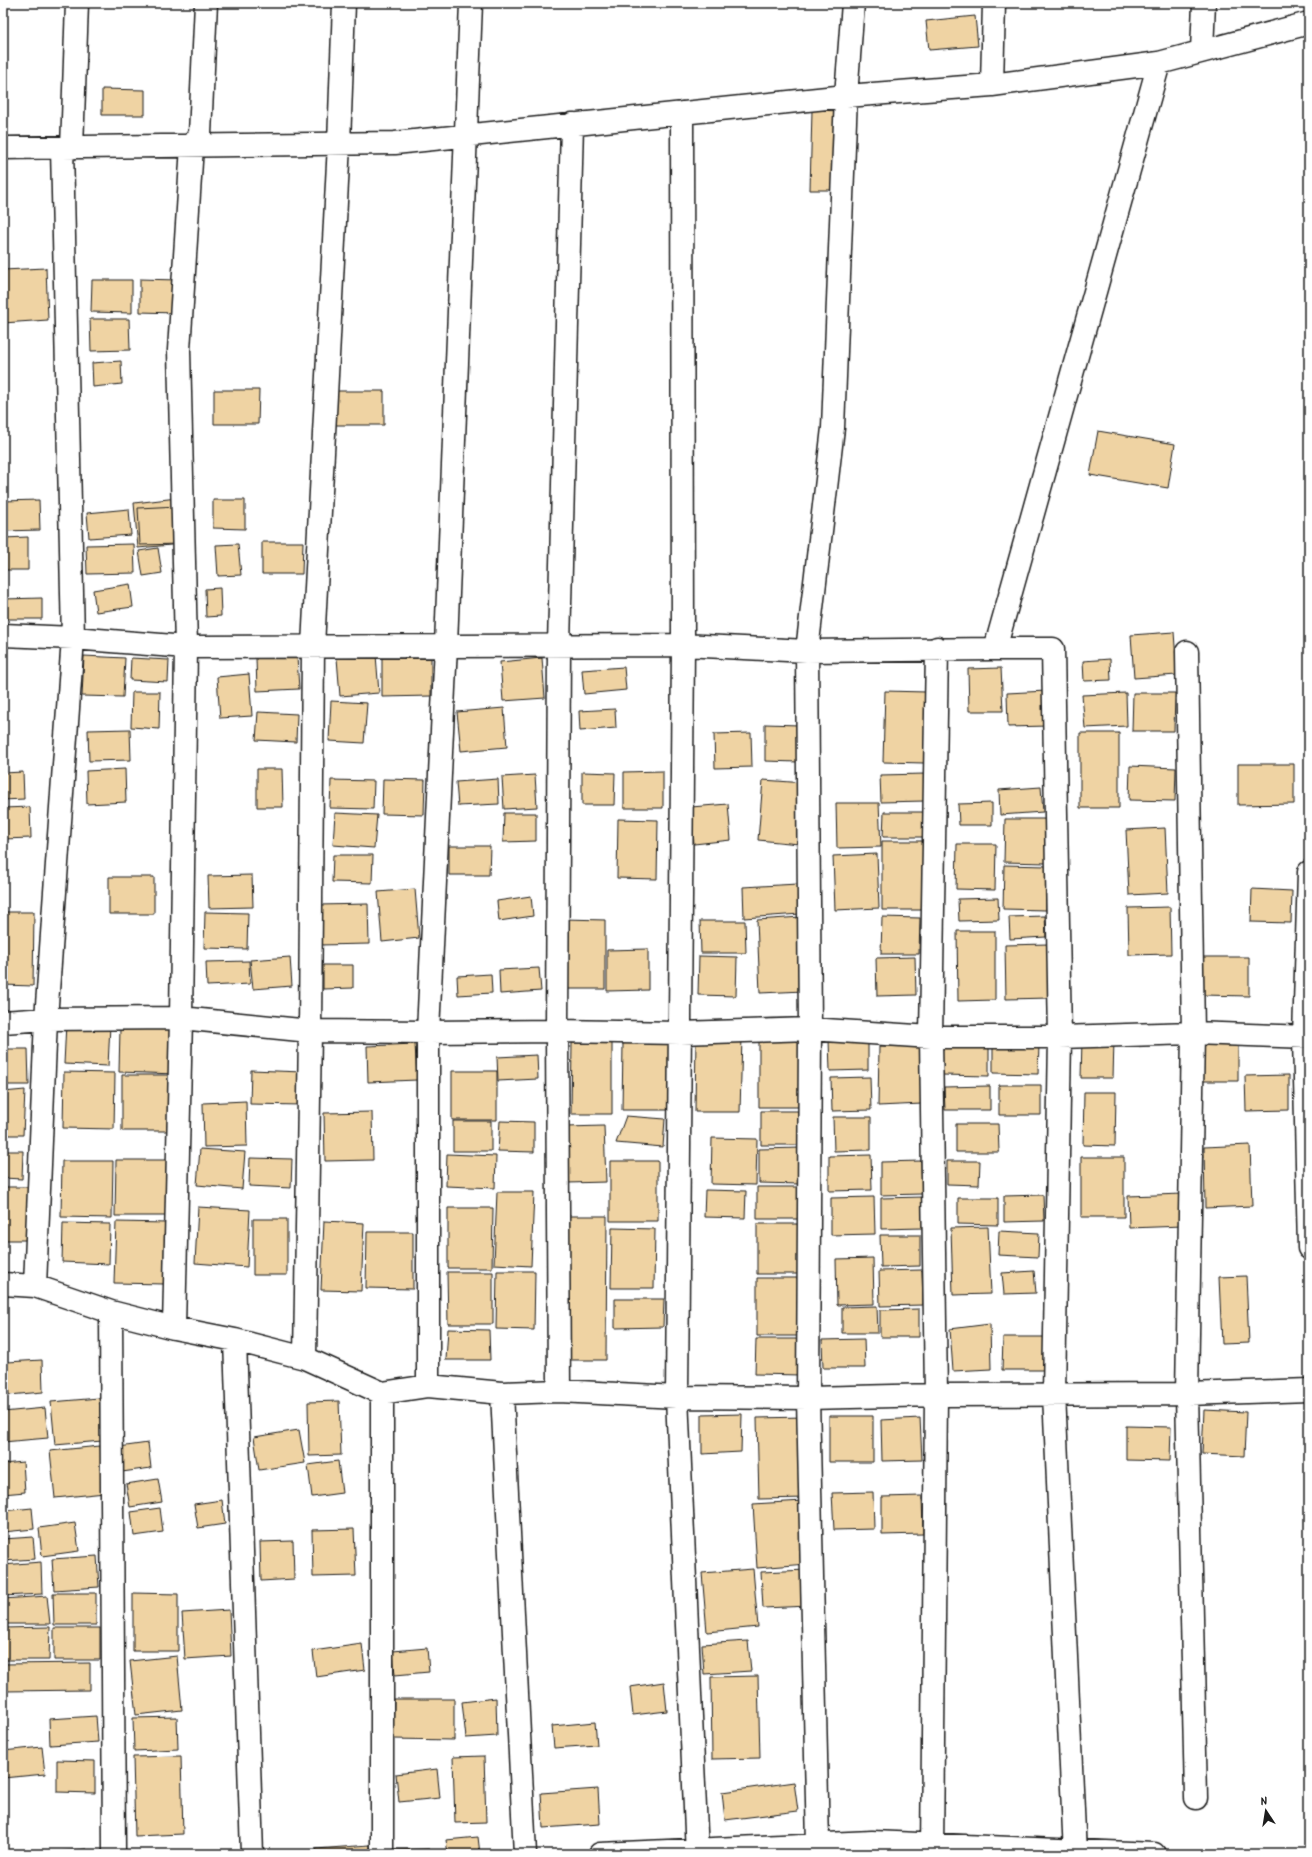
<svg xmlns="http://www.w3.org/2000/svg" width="1312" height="1857" font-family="Kalam,sans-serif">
  <rect width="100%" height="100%" fill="#fff"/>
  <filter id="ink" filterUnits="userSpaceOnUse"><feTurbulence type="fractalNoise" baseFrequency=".025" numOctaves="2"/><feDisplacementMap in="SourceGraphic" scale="8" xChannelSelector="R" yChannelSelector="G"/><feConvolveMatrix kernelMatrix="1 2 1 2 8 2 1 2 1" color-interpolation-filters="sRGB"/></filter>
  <g filter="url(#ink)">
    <!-- building -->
    <path fill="#efd3a3" stroke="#1c1c1c" d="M975 16 978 46 929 50 926 21Z
      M102 89 145 90V115H102Z
      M812 110 843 111 841 190H810Z
      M46 268 48 320 3 323V270Z
      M140 279 177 280 176 313 140 312Z
      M92 280H132V313L91 312Z
      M90 319H129L130 350 91 351Z
      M121 361 122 384 93 387 92 363Z
      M214 390H259L258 424H214Z
      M335 391H384V425H335Z
      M1098 431 1175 444 1168 488 1090 475Z
      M177 498 182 544 138 548 134 503Z
      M39 500 40 530 3 531V501Z
      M213 500H245V529L213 528Z
      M178 506 179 544 140 545 138 508Z
      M129 509 131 535 89 538 87 513Z
      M28 537V570H3V538Z
      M262 542H303L302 574H262Z
      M134 544 135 573 87 574 86 545Z
      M238 544 241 575 218 576 216 545Z
      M158 548 162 573 143 576 139 551Z
      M130 584 133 607 96 612 93 590Z
      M220 588 221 616 206 617 205 589Z
      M42 598V619H3V599Z
      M1174 632 1177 675 1134 678 1131 635Z
      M431 653V696L382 697V654Z
      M376 655 379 693 340 696 337 658Z
      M84 656 125 658 123 697 82 696Z
      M297 657 299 689 257 691 256 658Z
      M131 658 169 660 168 682 130 680Z
      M542 658 545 698 503 701 500 662Z
      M1110 659 1111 680 1084 681 1083 661Z
      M624 667 626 690 584 694 582 670Z
      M1001 668 1003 711H969L968 669Z
      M249 674 252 716 220 718 217 677Z
      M885 691 926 692 924 763 883 762Z
      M1047 691 1048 726 1008 727 1007 693Z
      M132 692H160L159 729 131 727Z
      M1126 693 1127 726 1085 728 1082 695Z
      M1133 693H1175L1174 731H1132Z
      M331 701 367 703 364 743 329 741Z
      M504 708 507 747 461 751 457 712Z
      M615 709 616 728 580 731 579 711Z
      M258 712 297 714 296 742 256 740Z
      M765 724 799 725 798 762 765 761Z
      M130 729 131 760 89 761 88 730Z
      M751 733 752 767 715 768 714 734Z
      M1080 733H1119V808H1080Z
      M1238 764H1294V804L1238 805Z
      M1130 766 1176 768 1175 801 1129 800Z
      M125 769 126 802 87 804 86 771Z
      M257 769H282L283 807H257Z
      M663 771V808H624V772Z
      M23 772 24 799 3 800V773Z
      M582 772 615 773 614 805H582Z
      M925 774V801L881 802 880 775Z
      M535 775 537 807 504 809 502 777Z
      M383 779 425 780 424 815 382 814Z
      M498 779 499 804 458 806 456 782Z
      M331 780 374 781 373 809 330 808Z
      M763 780 805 783 799 844 758 840Z
      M1041 787 1043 812 1000 815 999 790Z
      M836 803H879L881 847 837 848Z
      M992 803V825H959L958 804Z
      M728 804 731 840 694 844 691 807Z
      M30 807 31 838 3 839V808Z
      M884 812H926V837H883Z
      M335 813 377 815 374 848 333 845Z
      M504 813H536V841L503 842Z
      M618 819 658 820 657 879 617 878Z
      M1005 819H1047L1046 863 1004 862Z
      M1165 828 1168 893 1129 895 1126 830Z
      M882 841H924V910H882Z
      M957 844H996L995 890 956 889Z
      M449 846H490L489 875H449Z
      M877 854 879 908 835 910 833 856Z
      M333 855H373L372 883 332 882Z
      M1004 865 1046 866V910L1003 909Z
      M252 875 253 907 209 908 208 876Z
      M109 877H154V914H109Z
      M798 884 800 914 744 918 743 887Z
      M415 889 419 938 382 942 378 892Z
      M1252 889 1292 891 1291 923 1251 922Z
      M531 896 533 916 499 921 497 901Z
      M998 898 999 920 959 921 958 899Z
      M368 904 369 944 319 945 318 905Z
      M1170 907 1171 954 1129 955 1128 908Z
      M3 912H34L33 986 3 985Z
      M205 912 248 913 247 949 204 948Z
      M1045 916 1046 937 1010 939 1009 917Z
      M801 917 804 991 760 993 757 920Z
      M882 917 920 918 919 954H881Z
      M564 919 605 920V989H563Z
      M700 921H745L746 953H701Z
      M957 931H995V1000L958 1001Z
      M1049 944 1050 998 1006 999 1005 945Z
      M648 949V990L607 991V950Z
      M699 956 737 957 736 996 698 995Z
      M290 957 292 986 253 989 250 960Z
      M915 957 916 995 877 996 876 958Z
      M1202 957H1249V996L1202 995Z
      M249 961 250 984 207 986 206 962Z
      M323 965H353V988L323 989Z
      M539 968 541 991 500 994 499 970Z
      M491 974 492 993 458 995 457 976Z
      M66 1023 110 1025 108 1066 64 1064Z
      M120 1028 178 1029 176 1074 119 1072Z
      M759 1035H801L800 1107H759Z
      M696 1036H742L740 1112H695Z
      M868 1039V1070L830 1071 829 1040Z
      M1082 1040H1114L1113 1078H1081Z
      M572 1043H612V1114H571Z
      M623 1043H670L669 1110H622Z
      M942 1043H989V1076L942 1075Z
      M415 1044 417 1080 368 1082 367 1046Z
      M993 1044 1039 1045 1038 1074 993 1073Z
      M1202 1045H1238V1081H1202Z
      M879 1046H922V1104L878 1106Z
      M3 1049H28L29 1085H3Z
      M537 1055 538 1079 498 1081 497 1057Z
      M251 1070 302 1072 301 1105 250 1104Z
      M452 1071H497V1120H452Z
      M64 1072 115 1073 114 1129 63 1128Z
      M122 1075H173V1131H122Z
      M1289 1075V1110L1246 1111 1245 1076Z
      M870 1077 871 1110 832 1111 831 1078Z
      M999 1085H1041V1115H999Z
      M990 1086V1110H945L944 1087Z
      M25 1090 23 1135H3V1092Z
      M1084 1092H1116L1115 1146 1083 1145Z
      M246 1101 247 1146 204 1147 203 1103Z
      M761 1111H798V1145H761Z
      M372 1112 373 1160 325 1161 324 1113Z
      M626 1116 665 1119 663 1147 616 1143Z
      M833 1117H871V1150L834 1151Z
      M453 1121H491V1151H453Z
      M500 1121 534 1122V1152L498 1151Z
      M956 1124H998L999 1152H956Z
      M604 1126 606 1182 568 1183 566 1127Z
      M712 1138 757 1139 756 1185 711 1184Z
      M1250 1145 1252 1206 1205 1208 1204 1147Z
      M801 1148 800 1184 759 1183V1149Z
      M200 1149 245 1152 242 1189 197 1185Z
      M3 1151H23L22 1179 3 1178Z
      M447 1154 496 1156 495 1188 446 1186Z
      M871 1155 872 1190 829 1191V1156Z
      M1081 1157H1124V1217H1081Z
      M250 1158 292 1159 291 1188 249 1186Z
      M116 1160H167L166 1216H115Z
      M62 1161H113L112 1218 61 1217Z
      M610 1161H658V1221H610Z
      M921 1161 922 1194 881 1195V1162Z
      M947 1161H980L979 1185 947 1184Z
      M3 1187H31V1240H3Z
      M757 1187H799V1219H757Z
      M705 1190 746 1191 745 1218 704 1217Z
      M497 1192H534L531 1266 494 1264Z
      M1182 1194 1183 1226 1129 1228 1128 1196Z
      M1043 1195 1044 1221 1004 1222V1196Z
      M874 1197 875 1234 831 1235V1198Z
      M923 1197V1228L881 1229V1198Z
      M958 1198H998V1225L958 1224Z
      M198 1207 250 1210 247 1267 195 1263Z
      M448 1208H493L492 1268H448Z
      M563 1216H607L606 1360H563Z
      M253 1219H287V1275H253Z
      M324 1221 364 1223 361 1291 321 1290Z
      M116 1222 167 1223 165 1284 114 1283Z
      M63 1223 110 1224 109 1264 62 1262Z
      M757 1224H800V1274H757Z
      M988 1227 991 1294 953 1295 951 1228Z
      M612 1228 655 1229 654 1288H611Z
      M999 1231 1039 1233 1038 1257 998 1255Z
      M367 1232H413V1289L366 1288Z
      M880 1235H920V1266L881 1267Z
      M873 1258 874 1304 837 1305 836 1259Z
      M922 1270 923 1305 880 1306 879 1271Z
      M497 1271H535L534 1330 496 1329Z
      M1034 1271 1036 1293 1004 1294 1002 1273Z
      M447 1272H493V1324H448Z
      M1246 1276 1249 1343 1222 1344 1219 1277Z
      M757 1278H798L799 1336H757Z
      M615 1299H664L663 1327 615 1328Z
      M877 1306 878 1333H842V1307Z
      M919 1309V1337H880V1310Z
      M990 1324 991 1369 953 1371 950 1329Z
      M448 1329 489 1330 490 1360H446Z
      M1003 1337H1048L1047 1370H1002Z
      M756 1339H800V1375L755 1374Z
      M864 1339 865 1368H823L822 1340Z
      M42 1360 43 1392 9 1395 7 1362Z
      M99 1398 102 1441 55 1445 51 1402Z
      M339 1401 341 1455 309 1456 308 1402Z
      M45 1408 48 1438 3 1442V1412Z
      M1204 1410 1246 1412 1244 1456 1202 1454Z
      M742 1414 741 1452 702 1454V1415Z
      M829 1416H873V1462H829Z
      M804 1417 806 1498 759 1499 757 1418Z
      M920 1418 922 1460 882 1461 881 1420Z
      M1126 1426 1171 1427 1170 1461 1126 1460Z
      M299 1430 305 1463 259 1470 254 1437Z
      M148 1443 151 1468 122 1472 119 1447Z
      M100 1446 105 1493 55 1498 50 1451Z
      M338 1461 342 1493 312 1497 308 1465Z
      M23 1462 25 1492 3 1494V1464Z
      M158 1479 162 1502 130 1507 126 1484Z
      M873 1492 874 1529 834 1530 832 1493Z
      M922 1496 923 1534 882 1535V1497Z
      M222 1500 225 1524 198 1528 194 1504Z
      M803 1501 807 1564 757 1568 753 1504Z
      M32 1508 34 1529 3 1532V1511Z
      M160 1508 163 1532 134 1536 131 1512Z
      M75 1523 79 1551 42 1556 39 1528Z
      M354 1529 356 1576 313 1577 312 1530Z
      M33 1537 35 1559 3 1561V1539Z
      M293 1541 294 1579 261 1581 260 1542Z
      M97 1556 99 1587 54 1590 52 1559Z
      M41 1562 42 1594 3 1596V1565Z
      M753 1569 758 1627 707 1632 702 1573Z
      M807 1570 809 1606 763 1608 761 1572Z
      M53 1593H96V1625H54Z
      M133 1593 178 1594V1651H133Z
      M47 1596 50 1624H3V1599Z
      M229 1610 231 1656 185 1659 182 1613Z
      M50 1627 49 1660H3V1628Z
      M54 1628H100V1660H54Z
      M748 1641 751 1671 704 1674 702 1644Z
      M362 1644 365 1670 316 1677 313 1651Z
      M427 1648 429 1672 395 1675 393 1651Z
      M177 1656 182 1710 136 1715 130 1661Z
      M90 1663V1690L3 1691V1664Z
      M758 1676 760 1758 712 1759 711 1677Z
      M664 1682 667 1711 633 1715 630 1687Z
      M496 1698 497 1736 466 1738 462 1702Z
      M394 1699H454V1740L393 1739Z
      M96 1716 98 1742 50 1745 49 1719Z
      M177 1717 178 1749 134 1751 133 1718Z
      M595 1722 597 1745 554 1748 552 1726Z
      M42 1747 45 1774 3 1778V1751Z
      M181 1756 183 1834 135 1836 133 1757Z
      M484 1756 486 1822 455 1823 453 1757Z
      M57 1760 95 1761V1793L57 1792Z
      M437 1769 440 1798 399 1802 396 1774Z
      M794 1782 798 1811 725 1820 722 1792Z
      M598 1789 600 1824 543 1828 541 1793Z
      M478 1837 480 1854H448L446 1840Z
      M370 1845V1854H317L316 1849Z
      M86 1849V1854H57V1852Z
      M429 1849V1854H393V1850Z"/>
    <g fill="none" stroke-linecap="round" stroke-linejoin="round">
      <!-- minor casing -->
      <g stroke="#1c1c1c" stroke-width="25">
        <path id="minor" d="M1202 51 1204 3
          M992 85 994 3
          M682 113 683 645 677 1397 697 1854
          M3 148 395 143 846 96 992 85 1159 63 1309 23
          M72 148 77 3
          M3 635 73 638 186 647 683 645 807 651 995 649 1159 63
          M995 649H1053L1060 1037 1054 1394 1075 1854
          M1187 652 1193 1033 1187 1394 1196 1798
          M1309 872 1304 1037 1309 1248
          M3 1022 46 1019 181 1018 310 1031 428 1032 557 1031 680 1033 810 1029 931 1037H1060L1193 1033 1309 1037
          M3 1284 35 1286 111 1312 174 1328 235 1340 305 1358 382 1393 428 1386 502 1393 559 1391 677 1397 808 1398 936 1395 1187 1394 1309 1390
          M35 1286 46 1019 73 638 62 148
          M111 1312 114 1854
          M174 1328 181 1018 186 647 179 350 192 146 200 134 206 3
          M235 1340 252 1854
          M305 1358 310 1031 313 646 339 144 344 3
          M428 1386V1032L446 645 471 3
          M559 1391 557 1031 559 645 572 124
          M502 1393 525 1854
          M818 1845 808 1398 810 1029 807 651 833 428 846 96 853 3
          M382 1854V1393
          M600 1854 872 1842 1154 1854
          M932 1854 936 1395 931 1037 937 648"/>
      </g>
      <!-- minor -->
      <use href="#minor" stroke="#fff" stroke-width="22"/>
    </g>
  </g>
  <!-- margin -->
  <rect width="1312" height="1857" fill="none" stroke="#fff" stroke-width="16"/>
  <rect x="8" y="8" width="1296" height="1841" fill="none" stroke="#1c1c1c" stroke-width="1.5" filter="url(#ink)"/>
  <!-- north arrow -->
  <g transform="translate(1266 1811) rotate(348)" stroke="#ffffff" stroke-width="3" paint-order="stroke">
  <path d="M0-3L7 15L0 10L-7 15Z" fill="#1c1c1c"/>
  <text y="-6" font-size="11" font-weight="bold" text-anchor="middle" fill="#1c1c1c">N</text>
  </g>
</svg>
